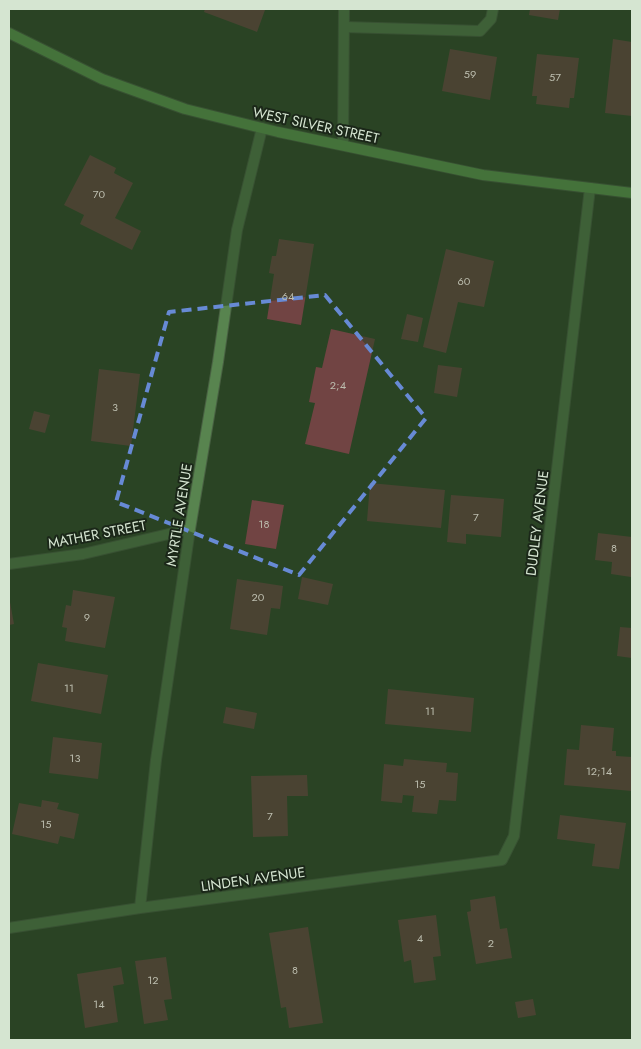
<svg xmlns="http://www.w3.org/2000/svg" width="641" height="1049" font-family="Jost,sans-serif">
  <rect width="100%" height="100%" fill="#2a4424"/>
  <!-- building -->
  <path fill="#714443" d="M205 9H262L265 10 257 32 204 12Z
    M530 9H560L558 20 529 15Z
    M613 39 632 42V116L605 113Z
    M450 49 497 57 490 100 442 91Z
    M537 54 579 58 574 98H570L569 108 536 104 537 96H532Z
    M90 155 116 168 114 173 133 183 115 218 141 231 132 250 80 224 84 215 64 205Z
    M279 239 314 244 301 325 267 319 274 274 269 273 272 256H276Z
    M446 249 494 261 484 307 458 302 446 353 423 347Z
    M407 314 423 318 418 342 401 339Z
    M331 329 375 339 349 454 305 444 315 403 309 402 316 367 322 368Z
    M438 365 462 368 457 397 434 393Z
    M99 369 140 374 131 446 91 441Z
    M34 411 50 415 45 433 29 429Z
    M370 483 445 490 441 528 367 521Z
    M451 495 504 499 501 537 466 534V544L447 542Z
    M252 500 284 505 276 549 245 544Z
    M598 533 632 537V571L631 577 611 574 612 562 595 560Z
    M302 577 333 584 328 605 298 599Z
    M237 579 283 586 280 609 271 608 267 635 230 629Z
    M73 590 115 597 105 648 65 641 67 628 62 627 66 605 71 606Z
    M9 602H10L14 624 9 625Z
    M620 627 632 628V658L617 656Z
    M38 663 108 675 101 714 31 701Z
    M388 689 474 698 471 732 385 724Z
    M226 707 257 713 254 729 223 723Z
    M581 725 614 728 612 751H616V756L632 757V791L564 785 567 749 579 750Z
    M53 737 102 743 98 779 49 773Z
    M404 759 447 763 446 772 458 773 456 801 439 800 437 814 412 812 414 796 403 795 402 803 381 801 384 764 403 766Z
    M307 775 308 796H287L288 836 253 837 251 776Z
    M42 800 59 803 57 809 79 814 74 839 60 836 58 844 12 834 19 803 41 807Z
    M560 815 626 823 619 869 592 866 595 844 557 839Z
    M495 896 500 929 507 928 512 958 476 964 467 912 471 911 470 900Z
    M436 915 441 956 433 957 436 980 414 983 411 960 404 962 398 920Z
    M308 927 323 1023 289 1028 286 1007 281 1008 269 933Z
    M166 957 172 999 164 1000 168 1020 144 1024 135 961Z
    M121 967 124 984 113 986 118 1022 85 1028 77 974Z
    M533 999 536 1015 518 1018 515 1002Z"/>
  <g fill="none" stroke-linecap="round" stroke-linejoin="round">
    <!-- service casing -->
    <g stroke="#496143" stroke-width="12">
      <path id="service" d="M344 27 480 31 491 19 493 9"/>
    </g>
    <!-- minor casing -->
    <g stroke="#496143" stroke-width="12">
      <path id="minor" d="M343 145 344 9
        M9 564 83 554 190 529
        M140 908 156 760 190 529 218 362 237 230 262 128
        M9 928 140 908 502 860 514 836 590 188"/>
    </g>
    <!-- secondary casing -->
    <g stroke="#496143" stroke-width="12">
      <path id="secondary" d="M9 33 102 79 185 109 278 132 483 175 632 193"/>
    </g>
    <!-- service -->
    <use href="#service" stroke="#58844f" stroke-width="10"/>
    <!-- minor -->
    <use href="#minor" stroke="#58844f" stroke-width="10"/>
    <!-- secondary -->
    <use href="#secondary" stroke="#64ab55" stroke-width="10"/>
  </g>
  <!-- marked area -->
  <path d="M0 0H641V1049H0ZM325 295 426 418 299 575 116 502 169 312Z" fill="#2a4424" fill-opacity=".55" fill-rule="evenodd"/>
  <path fill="none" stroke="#678ad5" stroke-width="4" stroke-dasharray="10 6" stroke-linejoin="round" d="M325 295 426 418 299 575 116 502 169 312Z"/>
  <g text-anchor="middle" stroke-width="4" stroke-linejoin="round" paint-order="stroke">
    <!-- number labels -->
    <g font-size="11" fill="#bcbdae">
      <text x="470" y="78">59</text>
      <text x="555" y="81">57</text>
      <text x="99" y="198">70</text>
      <text x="464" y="285">60</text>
      <text x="288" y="300">64</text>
      <text x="338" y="389">2;4</text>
      <text x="115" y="411">3</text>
      <text x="476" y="521">7</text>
      <text x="264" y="528">18</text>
      <text x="614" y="552">8</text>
      <text x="258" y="601">20</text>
      <text x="87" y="621">9</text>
      <text x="69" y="692">11</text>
      <text x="430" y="715">11</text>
      <text x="75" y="762">13</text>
      <text x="599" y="775">12;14</text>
      <text x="420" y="788">15</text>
      <text x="270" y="820">7</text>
      <text x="46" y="828">15</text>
      <text x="420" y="942">4</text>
      <text x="491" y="947">2</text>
      <text x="295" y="974">8</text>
      <text x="153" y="984">12</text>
      <text x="99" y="1008">14</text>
    </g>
    <!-- street labels -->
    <g font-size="14" fill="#d5e5d1" stroke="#1b2719">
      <text transform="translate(316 125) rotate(12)" y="5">WEST SILVER STREET</text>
      <text transform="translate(179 515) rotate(-81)" y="5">MYRTLE AVENUE</text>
      <text transform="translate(537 523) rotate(-83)" y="5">DUDLEY AVENUE</text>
      <text transform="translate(97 534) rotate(-11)" y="5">MATHER STREET</text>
      <text transform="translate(253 879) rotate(-8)" y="5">LINDEN AVENUE</text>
    </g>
  </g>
  <!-- border -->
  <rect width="641" height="1049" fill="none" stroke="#d5e5d1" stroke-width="20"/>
</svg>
